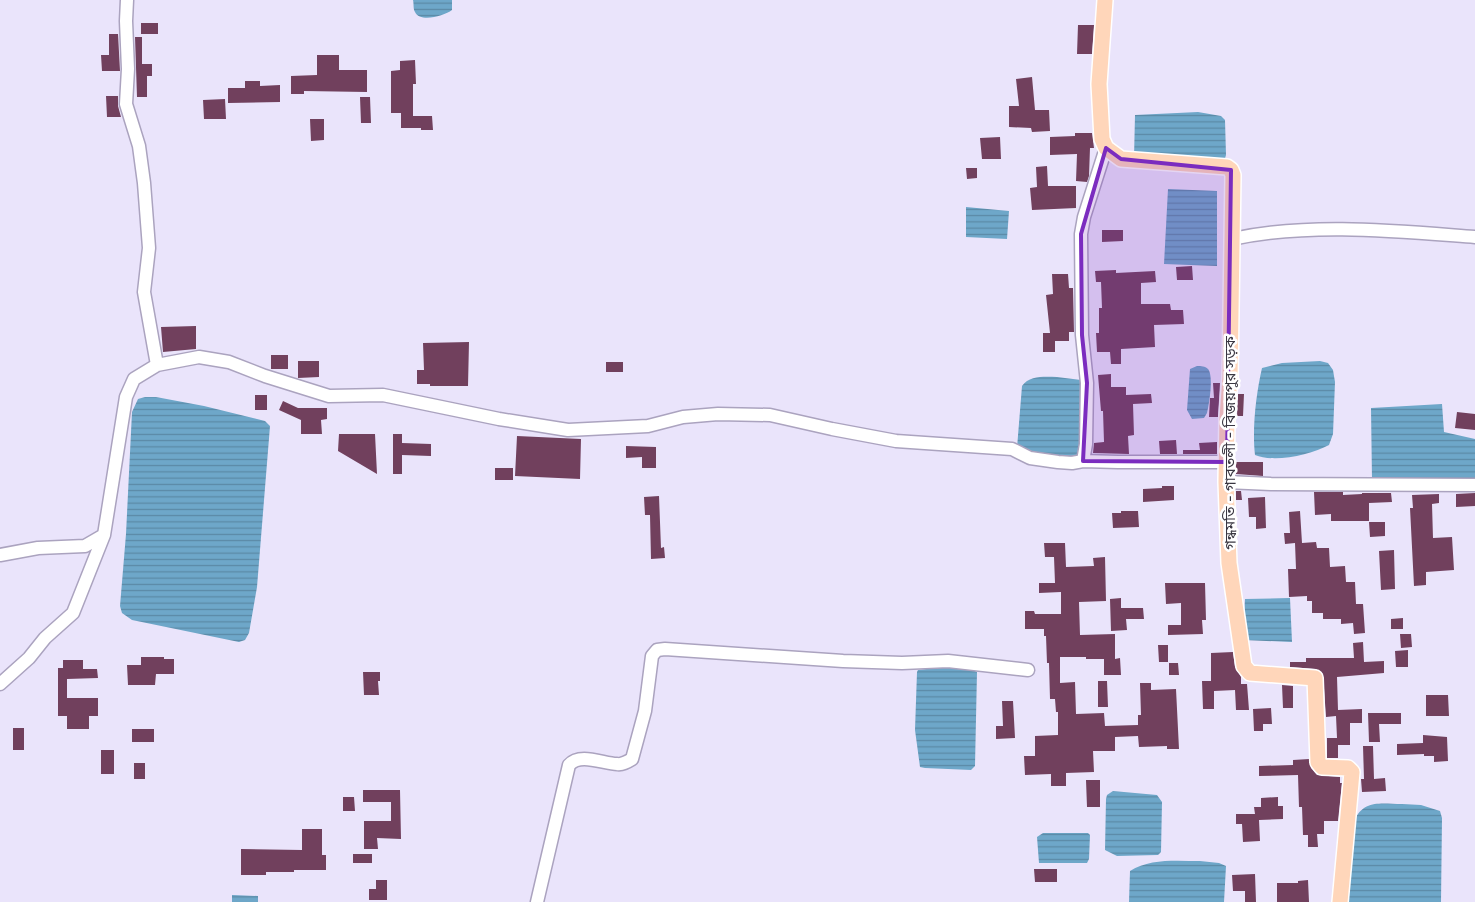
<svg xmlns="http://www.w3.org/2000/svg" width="1475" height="902" font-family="Inter,'Noto Sans Bengali',sans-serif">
  <defs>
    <pattern id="water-rules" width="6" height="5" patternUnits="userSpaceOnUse" patternTransform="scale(1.25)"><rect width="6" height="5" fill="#6ea7c9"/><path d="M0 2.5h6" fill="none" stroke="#5b89a5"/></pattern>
  </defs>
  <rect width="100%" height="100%" fill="#eae4fb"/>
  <!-- water -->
  <path fill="url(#water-rules)" d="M413 0H452V10C444 16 420 23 415 12 413 9 414 4 413 0Z
    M1198 112 1221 116 1225 120 1226 155 1224 162 1134 158 1135 115Z
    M1168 189 1217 191V266L1164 264Z
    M966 207 1009 211 1007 239 966 237Z
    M1320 361 1328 363 1333 370 1335 382 1333 434 1329 445C1311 455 1274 463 1255 455 1252 429 1256 394 1262 368L1282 363Z
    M1197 366C1201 366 1205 366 1208 369 1214 376 1209 404 1207 413L1204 418 1192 419 1187 410 1190 369Z
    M1057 377 1081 380V458L1057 461 1017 448 1022 386C1030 375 1045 377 1057 377Z
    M145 397H156L204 406 265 421 270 426 257 587 249 633 245 640 239 642 132 620 122 613 120 606 126 534 132 412 138 399Z
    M1442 404 1444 432 1475 439V482L1372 480 1371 408Z
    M1290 598 1292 642 1243 640 1245 599Z
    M952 666 969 668 977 672 975 766 971 770 925 768 920 767 915 730 917 672 918 670Z
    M1113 791 1157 795 1162 802 1161 852 1158 855 1117 856 1105 850 1106 799 1107 795Z
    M1402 804 1421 805 1440 811 1442 818 1441 902H1344L1354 821C1364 799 1381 804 1402 804Z
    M1043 833H1088L1090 835 1089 859 1087 863H1039L1037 837Z
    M1200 861 1219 863 1226 866 1224 902H1129L1130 871C1150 858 1177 861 1200 861Z
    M232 895 258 896V902H232Z"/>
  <!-- building -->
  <path fill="#71405d" d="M141 23H158V34H141Z
    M1078 25H1094L1092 54H1077Z
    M109 34H118L120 71H102L101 55H109Z
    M135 37H142V64H152V76H147V97H137Z
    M317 55H339V70H367V92L304 91V94H291V76L317 75Z
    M415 60 416 84H413V116H432L433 130H421V128H401V113H391V71L400 70V61Z
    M1032 77 1035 110H1049L1050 131 1032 132 1031 128 1009 127V106H1019L1016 79Z
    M245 81H260V86L280 85V102L228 103V88H245Z
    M106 96H118V106L121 117H107Z
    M360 97H370L371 123H361Z
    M225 99 226 119H204L203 100Z
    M310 119H324V140L311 141Z
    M1075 133H1092L1094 148H1090L1089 176 1087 182 1076 181 1077 154 1050 155V137L1075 136Z
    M1000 137 1001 159H982L980 138Z
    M1047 166 1048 186H1076V208L1032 210 1030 188 1037 187 1036 167Z
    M966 168H977V178L967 179Z
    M1102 230H1123V241L1102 242Z
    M1192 266 1193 280H1177L1176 267Z
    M1116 270V273L1155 271 1156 282 1141 283V304H1170L1171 310H1183L1184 324 1154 325 1155 347 1121 349V364H1111L1110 352H1097L1096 333H1099V308H1102L1101 282H1096L1095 271Z
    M1052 274H1068L1069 288H1073L1074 332H1069V341H1055V352H1043V333H1050L1046 295 1053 294Z
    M196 326V349L163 352 161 327Z
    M469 342 468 386H430V384H417V370H424L423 343Z
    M271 355H288V369H271Z
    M298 361H319V377L298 378Z
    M606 362H623V372H606Z
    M1111 374V387H1126V395L1151 394 1152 403 1133 404 1134 435 1128 436 1129 454 1093 453 1094 443 1104 442 1103 411H1101L1098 375Z
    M1213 383H1220L1218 417H1209L1210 398H1214Z
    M1238 394H1244L1243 416H1237Z
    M255 395H267V410H255Z
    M283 401 298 408H327V419L321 420 322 434H301V420L279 410Z
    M1457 412 1475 414V430L1455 428Z
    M339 434H375L377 474 338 451Z
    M393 434H402V443L431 444V456L402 455V474H393Z
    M517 436 581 439 580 479 515 476Z
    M1176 440 1177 454H1160L1159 441Z
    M1217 442V454H1183V450H1200L1199 443Z
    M626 446 656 447V468H642V457L626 458Z
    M1236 462H1263V476L1236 474Z
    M495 468H513V480H495Z
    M1162 486H1174V500L1143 502V489L1162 488Z
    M1236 491H1241L1242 500H1236Z
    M1314 492H1343V495L1362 494V493H1391L1392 502 1369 503V521H1331V514L1315 515Z
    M1475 493V506L1456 507V494Z
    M1439 494V503L1432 504 1433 538 1452 537 1454 570 1426 572V585L1414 586 1410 508H1413L1412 495Z
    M659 496 661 548 664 547 665 558 651 559 650 515H645L644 497Z
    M1265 497 1266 528 1256 529V517H1249L1248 498Z
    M1121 511H1138L1139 527 1113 528 1112 513H1121Z
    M1300 511 1302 543 1316 542 1317 548H1329L1330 567 1345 566 1346 582H1355L1356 604H1363L1365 633 1354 634 1353 623 1341 624V619H1323V613H1312V601H1307V596L1289 597 1288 569H1296L1295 543 1285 544 1284 533H1290L1289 512Z
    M1369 522H1385V536L1370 537Z
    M1044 543H1065L1066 567 1094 566 1093 558 1105 557 1106 601 1079 602 1080 635 1115 634V659L1120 658 1121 675H1104V659H1086V657H1060V683L1075 682 1076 714 1104 713 1105 726 1138 725V715H1141L1140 683H1151V690L1176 689 1179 749H1167V746L1139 747 1138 736 1115 737V751H1093L1094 772 1066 773V786H1051V774L1025 775 1024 756H1035V736L1058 735V712H1056L1055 699H1050L1049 663H1047L1046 636H1044V629H1025V611H1034L1035 614H1061V592L1039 593V583H1055L1054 557H1045Z
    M1394 550 1395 589 1381 590 1379 551Z
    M1165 583H1205L1206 620H1202L1203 634 1168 635V625H1181V603L1166 604Z
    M1121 598V608H1143L1144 619H1126L1127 630 1111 631 1110 599Z
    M1403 618V629H1391V619Z
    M1400 634H1411L1412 647 1401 648Z
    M1363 642 1364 662 1384 661V673L1337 677 1338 710 1362 709V723H1350V745H1338V758H1327V738H1337L1336 716 1326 717 1323 674 1316 669 1290 667V662H1306V658H1354L1353 643Z
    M1158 645H1168V662H1159Z
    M1408 650V667H1396L1395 651Z
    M1233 652 1235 667 1241 677V684H1247L1249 710H1236L1235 690 1214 691V709H1203L1202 681H1211V653Z
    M141 657H164V659H174V674H156L155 685H128L127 665H141Z
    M63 660H83V669H97L98 678 67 679V698H98V716H89V729H67V716H58V668H63Z
    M1169 663H1178L1179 675H1169Z
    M363 672H380V681H378L379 695H364Z
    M1098 681H1107L1108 707H1098Z
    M1282 685 1293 686V708H1283Z
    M1426 695H1448L1449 716H1426Z
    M1002 701H1013L1015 738 996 739V726H1003Z
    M1271 708 1272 724H1263V731H1254L1253 709Z
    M1368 713H1401V724H1379L1380 742H1369Z
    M13 728H24V750H13Z
    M132 729H154V742H132Z
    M1423 735 1447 737 1448 761 1434 762V756H1424V754L1397 755V744L1423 743Z
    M1363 746H1373L1374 779 1385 778 1386 791 1362 792 1361 779H1364Z
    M101 750H114V774H101Z
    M1309 759 1311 768 1317 775 1340 777V783H1342L1338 821H1324V834H1317L1318 847H1308V835H1303L1302 807H1299L1298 775 1259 776V766L1293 765V760Z
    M134 763H145V779H134Z
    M1086 780H1100V807H1087Z
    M363 790H400L401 839 377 838 378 849H364V821H391V802H363Z
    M343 797H354L355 811H343Z
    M1278 797V806H1283V819L1259 820 1260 841 1243 842 1242 824H1236V814H1255L1254 807H1261V798Z
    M302 829H322V855H326V870H294V872H266V875H241V849L302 850Z
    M353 854H372V863H353Z
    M1034 869H1057V882H1035Z
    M1255 874 1256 902H1245V891H1233L1232 875Z
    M376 880H387V900H369V889H376Z
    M1308 880 1309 902H1277V883H1298V881Z"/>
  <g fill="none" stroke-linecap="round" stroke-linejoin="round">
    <!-- minor casing -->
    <g stroke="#aba3bf" stroke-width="15">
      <path id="minor" d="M1232 239C1310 222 1396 231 1475 237
        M157 365 199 357 229 362 265 376 329 396 383 395 499 419 568 430 648 426 683 417 718 414 770 415 832 429 896 441 1012 449 1030 458 1058 462 1072 463 1083 461 1118 462H1227
        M1083 461 1086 444 1087 383 1082 335 1081 234 1084 217 1106 148
        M1226 482 1271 484 1475 485
        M0 555 38 548 85 546 104 535
        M0 684 29 658 45 638 73 613 104 535 126 397 134 379 157 365 144 292 149 248 144 183 139 146 126 104 128 69 126 21 127 0
        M537 902 569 765C580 752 604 764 617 764 622 765 627 762 632 759L645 711 652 656 657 650 665 649 843 661 902 663 948 661 1028 670"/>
    </g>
    <!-- major casing -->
    <g stroke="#fff" stroke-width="18">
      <path id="major" d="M1105 0 1099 84 1102 139 1106 148 1121 159 1227 167 1231 170 1233 175 1230 377 1227 418 1226 482 1229 563 1244 666 1250 673 1315 678 1318 762 1322 767 1348 768 1352 772 1340 902"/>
    </g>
    <!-- minor -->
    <use href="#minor" stroke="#fff" stroke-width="12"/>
    <!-- major -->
    <use href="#major" stroke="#ffd6ba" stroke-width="15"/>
  </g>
  <!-- marked area -->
  <path fill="#7b2cbf" fill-opacity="0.2" stroke="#7b2cbf" stroke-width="4" stroke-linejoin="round" d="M1106 148 1121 159 1231 170 1227 462 1083 461 1087 383 1082 335 1081 234Z"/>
  <g text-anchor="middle" stroke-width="5" stroke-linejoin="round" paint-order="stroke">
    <!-- street labels -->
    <g font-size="15" fill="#3a3742" stroke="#fff">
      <text transform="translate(1230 443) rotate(-90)" y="5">গন্ধমতি - গাবতলী - বিজয়পুর সড়ক</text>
    </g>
  </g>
</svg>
